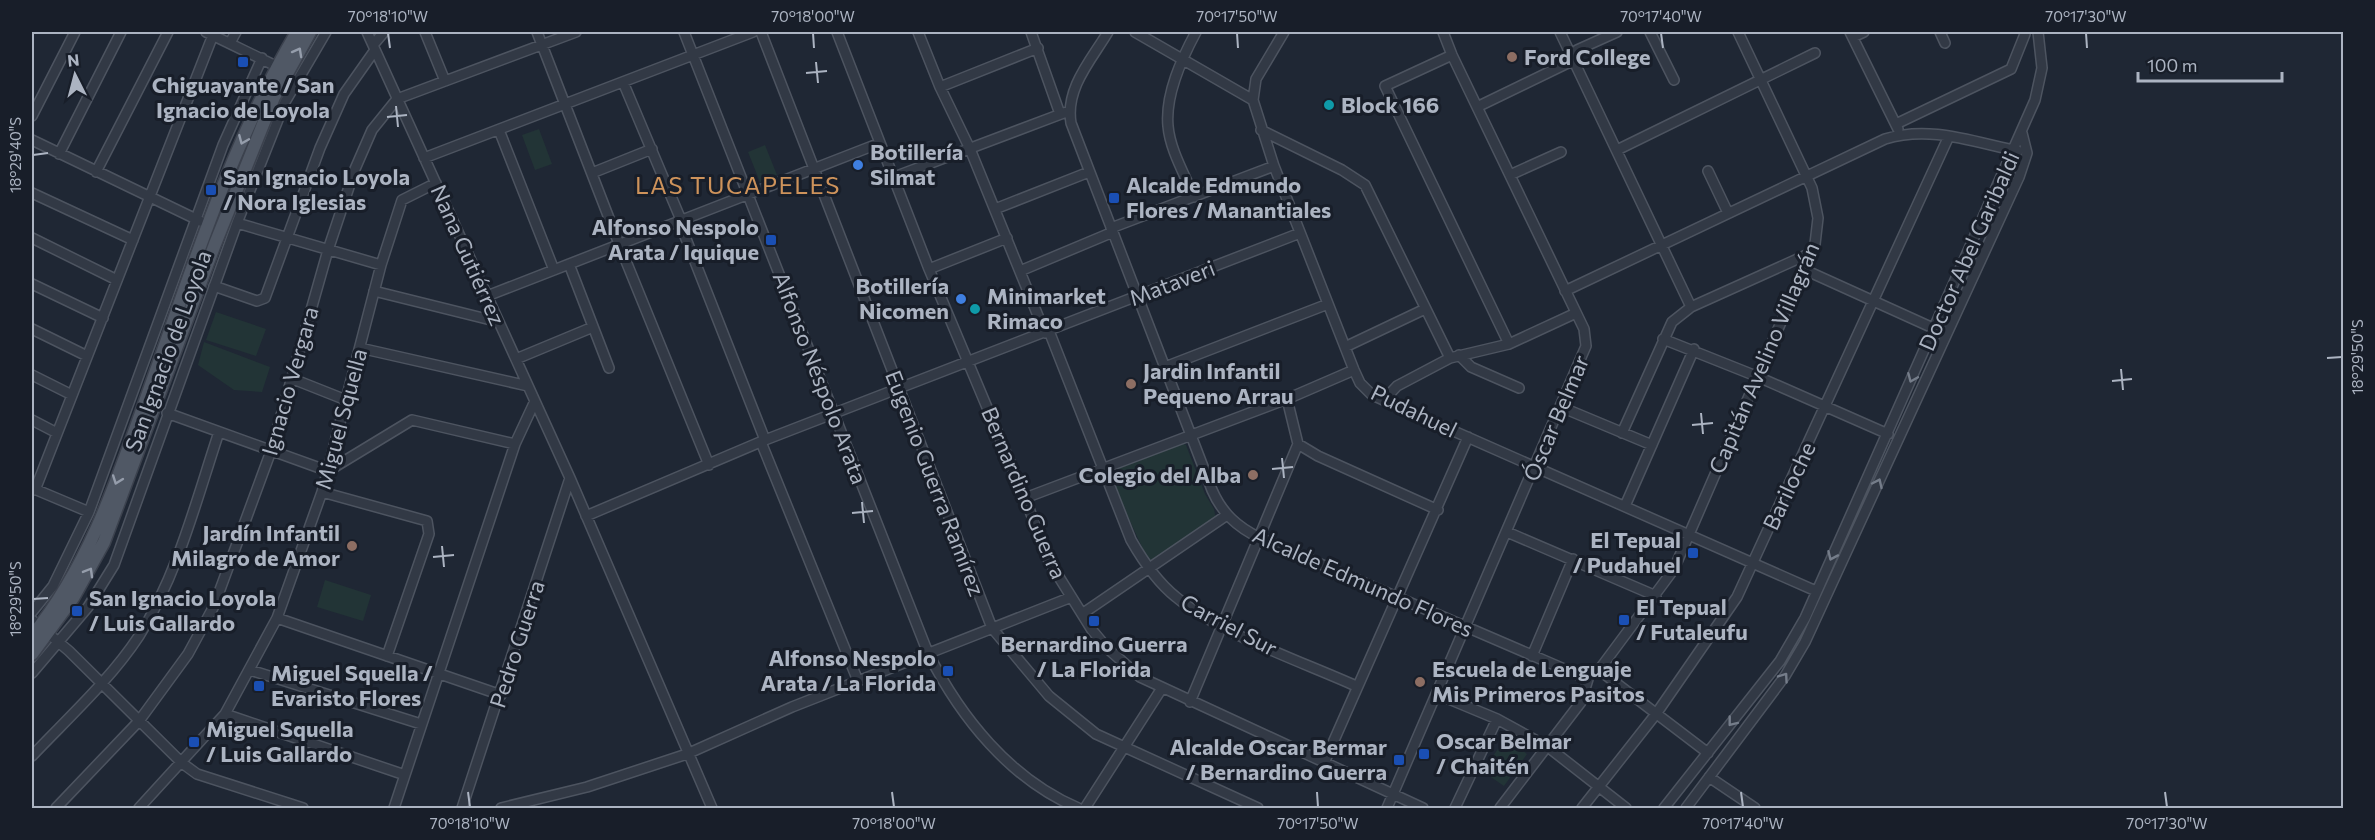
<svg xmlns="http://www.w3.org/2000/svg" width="2375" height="840" font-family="Commissioner,sans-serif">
  <rect width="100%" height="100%" fill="#1f2734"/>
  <!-- green -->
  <path fill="#223436" d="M539 129 552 164 535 170 522 135Z
    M765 145 777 175 760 182 748 152Z
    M216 312 266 329 256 356 206 340Z
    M204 342 270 367 262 392 234 390 198 365Z
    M1182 443 1186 445 1205 494 1214 509 1216 520 1155 559 1148 560 1110 478 1112 471Z
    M325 580 371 595 363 621 317 607Z
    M1506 738 1527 754 1504 786 1482 771Z"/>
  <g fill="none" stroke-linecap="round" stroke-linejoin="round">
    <!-- minor casing -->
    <g stroke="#4d5460" stroke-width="12">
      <path id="minor" d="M206 32 282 69
        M367 32 570 478 712 808
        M425 32 445 81
        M537 32 619 244 709 465
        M684 32 928 653C961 718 1010 779 1078 808
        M761 32 992 628 1049 696 1096 734 1258 808
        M837 32 929 269 1025 498 1049 561 1092 630 1107 648 1140 677 1423 808
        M918 32 940 87 970 149 1045 333
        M1031 32 1060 114
        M1108 32C1092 59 1065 88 1071 123L1212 490C1222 513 1237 527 1260 538L1578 675 1589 676
        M1135 32 1253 100
        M1284 32 1256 79 1253 100 1274 166 1354 370 1360 383 1372 395 1816 591
        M1560 32 1691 307
        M1650 32 1674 80
        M1850 32 1898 129
        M1940 32 1945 43
        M1853 37 1864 32
        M230 43 236 32
        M373 45 384 32
        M1452 55 1385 86 1509 344
        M623 82 681 220
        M940 87 1038 48
        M1477 107 1574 60 1577 50 1617 32
        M32 116 75 32
        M1896 124 2011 69 2025 34
        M499 130 554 270
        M1261 130 1342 170 1365 185 1450 358
        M32 140 200 221
        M1617 150 1815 53
        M59 154 121 32
        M424 158 753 32
        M1708 171 1728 213
        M96 172 168 32
        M592 173 652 149
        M1510 175 1561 152
        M894 177 1069 111
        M32 193 133 240
        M1194 197C1185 175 1170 150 1168 126 1165 94 1182 58 1196 32
        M995 209 1089 172
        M679 221 765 440
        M237 223 381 265
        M1111 228 1274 166
        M32 238 117 280
        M569 264 609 368
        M929 269 1007 238
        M1805 270 1933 328
        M1020 271 1113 232
        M32 284 103 318
        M214 286 257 301 265 298 320 148 344 94 375 50
        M374 291 499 322
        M1565 291 1885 139C1930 125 1973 142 2018 151
        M487 296 880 143
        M32 329 87 356
        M1049 331 1131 540C1143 561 1157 582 1176 597 1220 634 1303 662 1356 686
        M1663 339 1756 376 1888 434
        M1345 347 1425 309
        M360 348 528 386
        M1459 355 1471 367 1519 388
        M516 359 593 327
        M1165 367 1328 304
        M32 375 72 395
        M293 379 346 400
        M1287 399 1298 444 1318 456 1438 510
        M1384 400 1397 386 1450 358 1509 344 1576 313
        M1561 407 1652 445
        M167 413 328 471
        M32 420 57 433
        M1622 433 1672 322 1691 307 1813 252
        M761 442 858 681
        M328 471 412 420 515 444
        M32 488 89 512
        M35 490 213 35
        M322 492 427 521 429 534 387 656
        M1025 498 1287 399 1354 370
        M1625 506 1694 349
        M586 516 765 440 1300 233
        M1507 532 1656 596
        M32 612 53 586 89 512 223 145 262 58
        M1082 614 1227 515
        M277 618 501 695
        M32 620 69 651 182 763 197 774 303 808
        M1532 656 1573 559
        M250 670 421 724
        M1599 670 1708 753
        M32 673 88 607 114 565 237 223 285 102 326 32
        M1589 676 1599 670 1674 569 1815 244 1818 218 1812 188 1738 32
        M1437 694 1497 719 1548 747 1626 808
        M1190 702 1298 444
        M225 714 405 775
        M32 756C68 718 110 680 139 636 178 574 196 501 219 432
        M1324 763 1468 437
        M1709 777 1755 808
        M56 808 139 721 188 654 214 606 271 451 328 250 355 169 372 130 397 99 576 32
        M139 808 225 714 277 618 322 492 381 265 402 200 436 183
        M394 808 515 444 535 401
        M462 808 570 478
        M501 808 587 787 687 754 792 707 1069 598
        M1085 808 1162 688
        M1387 808 1586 346 1584 329 1452 55 1443 32
        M1455 808 1497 719
        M1500 808 1581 702 1589 676
        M1582 808 1656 714 1737 597 1949 136
        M1664 808 1780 661 1805 618 2035 100 2042 68 2038 32
        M1686 808 1785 676 1805 642 2019 177 2027 153 2022 133"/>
    </g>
    <!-- major casing -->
    <g stroke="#3c424e" stroke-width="15">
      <path id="major" d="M32 636C89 566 117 481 147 396 191 273 230 145 297 32
        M32 654 73 598 104 542 215 244 274 97 310 32"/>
    </g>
    <!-- minor -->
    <use href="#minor" stroke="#323945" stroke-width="9"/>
    <!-- major -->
    <use href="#major" stroke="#505865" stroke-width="12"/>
  </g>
  <!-- one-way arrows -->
  <defs><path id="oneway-chevron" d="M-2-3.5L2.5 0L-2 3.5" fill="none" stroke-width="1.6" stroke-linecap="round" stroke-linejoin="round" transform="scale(1.5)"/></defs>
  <g stroke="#959dab">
    <use href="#oneway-chevron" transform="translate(298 52) rotate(-61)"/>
    <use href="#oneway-chevron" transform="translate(243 140) rotate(113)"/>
    <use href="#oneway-chevron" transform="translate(117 480) rotate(110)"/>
    <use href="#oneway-chevron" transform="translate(89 572) rotate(-60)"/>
  </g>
  <g stroke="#757d8a">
    <use href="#oneway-chevron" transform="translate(1912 378) rotate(113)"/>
    <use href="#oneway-chevron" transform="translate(1878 483) rotate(-65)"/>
    <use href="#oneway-chevron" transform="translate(1832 556) rotate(114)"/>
    <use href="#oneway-chevron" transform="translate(1784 677) rotate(-55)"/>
    <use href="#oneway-chevron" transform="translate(1732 722) rotate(128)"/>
  </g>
  <!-- ticks -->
  <path fill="none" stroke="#acb4c2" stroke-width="2" d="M388 33 390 48M813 33 814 48M1237 33 1238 48M1661 33 1663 48M2086 33 2087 48M816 62 818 83M806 73 827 71M396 106 398 127M387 117 407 115M33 155 48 153M2327 358 2342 357M2121 369 2123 390M2112 381 2132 379M1701 413 1703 434M1692 425 1713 423M1282 458 1284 478M1272 469 1293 467M862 502 864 523M852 513 873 511M442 546 444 567M433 557 454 555M33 599 48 598M468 792 470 807M892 792 894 807M1317 792 1318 807M1741 792 1743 807M2165 792 2167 807"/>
  <!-- markers -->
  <g fill="#8d6e63" stroke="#181e29" stroke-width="2">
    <circle cx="1512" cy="57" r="6"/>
    <circle cx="1131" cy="384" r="6"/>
    <circle cx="1253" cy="475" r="6"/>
    <circle cx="352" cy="546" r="6"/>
    <circle cx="1420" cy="682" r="6"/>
  </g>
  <g fill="#1a4fb4" stroke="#181e29" stroke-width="2">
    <rect x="237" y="56" width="12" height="12" rx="3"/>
    <rect x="205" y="184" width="12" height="12" rx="3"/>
    <rect x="1108" y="192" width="12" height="12" rx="3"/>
    <rect x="765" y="234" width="12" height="12" rx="3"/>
    <rect x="1687" y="547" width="12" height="12" rx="3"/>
    <rect x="71" y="605" width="12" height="12" rx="3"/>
    <rect x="1618" y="614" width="12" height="12" rx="3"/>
    <rect x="1088" y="615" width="12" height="12" rx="3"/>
    <rect x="942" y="665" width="12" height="12" rx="3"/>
    <rect x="253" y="680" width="12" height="12" rx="3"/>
    <rect x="188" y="736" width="12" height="12" rx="3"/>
    <rect x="1418" y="748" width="12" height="12" rx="3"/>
    <rect x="1393" y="754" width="12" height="12" rx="3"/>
  </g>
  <g fill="#0f9aa8" stroke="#181e29" stroke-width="2">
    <circle cx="1329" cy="105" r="6"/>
    <circle cx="975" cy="309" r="6"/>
  </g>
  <g fill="#3f7fe0" stroke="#181e29" stroke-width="2">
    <circle cx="858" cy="165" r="6"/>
    <circle cx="961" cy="299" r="6"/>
  </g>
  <g text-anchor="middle" stroke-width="6" stroke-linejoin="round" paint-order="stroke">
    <!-- poi labels -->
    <g font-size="22" font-weight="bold" fill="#acb4c2" stroke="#181e29" text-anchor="start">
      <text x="1524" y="65">Ford College</text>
      <text x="243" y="93" text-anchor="middle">Chiguayante / San<tspan x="243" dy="25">Ignacio de Loyola</tspan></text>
      <text x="1341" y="113">Block 166</text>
      <text x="870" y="160">Botillería<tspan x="870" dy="25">Silmat</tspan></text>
      <text x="223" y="185">San Ignacio Loyola<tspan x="223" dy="25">/ Nora Iglesias</tspan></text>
      <text x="1126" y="193">Alcalde Edmundo<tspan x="1126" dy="25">Flores / Manantiales</tspan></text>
      <text x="759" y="235" text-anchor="end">Alfonso Nespolo<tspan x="759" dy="25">Arata / Iquique</tspan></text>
      <text x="949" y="294" text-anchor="end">Botillería<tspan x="949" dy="25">Nicomen</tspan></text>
      <text x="987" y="304">Minimarket<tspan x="987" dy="25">Rimaco</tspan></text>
      <text x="1143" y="379">Jardin Infantil<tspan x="1143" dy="25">Pequeno Arrau</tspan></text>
      <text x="1241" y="483" text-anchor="end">Colegio del Alba</text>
      <text x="340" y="541" text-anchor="end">Jardín Infantil<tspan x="340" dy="25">Milagro de Amor</tspan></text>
      <text x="1681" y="548" text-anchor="end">El Tepual<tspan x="1681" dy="25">/ Pudahuel</tspan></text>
      <text x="89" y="606">San Ignacio Loyola<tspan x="89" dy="25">/ Luis Gallardo</tspan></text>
      <text x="1636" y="615">El Tepual<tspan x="1636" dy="25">/ Futaleufu</tspan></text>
      <text x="1094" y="652" text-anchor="middle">Bernardino Guerra<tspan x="1094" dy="25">/ La Florida</tspan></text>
      <text x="936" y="666" text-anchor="end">Alfonso Nespolo<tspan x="936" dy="25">Arata / La Florida</tspan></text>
      <text x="1432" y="677">Escuela de Lenguaje<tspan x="1432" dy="25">Mis Primeros Pasitos</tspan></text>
      <text x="271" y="681">Miguel Squella /<tspan x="271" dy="25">Evaristo Flores</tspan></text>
      <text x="206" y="737">Miguel Squella<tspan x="206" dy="25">/ Luis Gallardo</tspan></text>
      <text x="1436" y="749">Oscar Belmar<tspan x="1436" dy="25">/ Chaitén</tspan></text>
      <text x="1387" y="755" text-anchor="end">Alcalde Oscar Bermar<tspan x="1387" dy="25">/ Bernardino Guerra</tspan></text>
    </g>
    <!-- street labels -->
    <g font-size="22" fill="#acb4c2" stroke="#181e29">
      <text transform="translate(1969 251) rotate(-66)" y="8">Doctor Abel Garibaldi</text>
      <text transform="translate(468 255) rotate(66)" y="8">Nana Gutiérrez</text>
      <text transform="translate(1172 283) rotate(-21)" y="8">Mataveri</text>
      <text transform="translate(168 351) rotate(-70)" y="8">San Ignacio de Loyola</text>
      <text transform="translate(1764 358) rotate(-67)" y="8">Capitán Avelino Villagrán</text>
      <text transform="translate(820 378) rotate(69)" y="8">Alfonso Néspolo Arata</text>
      <text transform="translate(290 381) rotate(-74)" y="8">Ignacio Vergara</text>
      <text transform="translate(1414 411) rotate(26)" y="8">Pudahuel</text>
      <text transform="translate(1556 418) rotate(-67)" y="8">Óscar Belmar</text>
      <text transform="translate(341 419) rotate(-75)" y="8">Miguel Squella</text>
      <text transform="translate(935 483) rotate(69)" y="8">Eugenio Guerra Ramírez</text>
      <text transform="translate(1789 486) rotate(-65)" y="8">Bariloche</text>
      <text transform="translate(1024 493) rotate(67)" y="8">Bernardino Guerra</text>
      <text transform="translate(1363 582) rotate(24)" y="8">Alcalde Edmundo Flores</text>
      <text transform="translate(1229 625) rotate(28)" y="8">Carriel Sur</text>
      <text transform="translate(517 644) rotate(-72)" y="8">Pedro Guerra</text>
    </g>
    <!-- neighbourhood labels -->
    <g font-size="24" letter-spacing="1.5" fill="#ce935b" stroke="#181e29">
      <text x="738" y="194">LAS TUCAPELES</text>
    </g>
  </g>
  <!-- border -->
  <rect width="2375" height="840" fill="none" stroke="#181e29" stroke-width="66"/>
  <!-- north arrow -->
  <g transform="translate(75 75) rotate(354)" stroke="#181e29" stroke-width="4.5" paint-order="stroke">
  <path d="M0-4.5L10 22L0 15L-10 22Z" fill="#acb4c2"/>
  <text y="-9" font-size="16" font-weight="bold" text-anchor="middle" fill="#acb4c2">N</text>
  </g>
  <!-- scale -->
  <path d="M2138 72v9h144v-9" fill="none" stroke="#acb4c2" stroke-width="3"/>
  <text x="2147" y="72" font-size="18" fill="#acb4c2" stroke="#181e29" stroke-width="4.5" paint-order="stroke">100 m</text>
  <rect x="33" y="33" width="2309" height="774" fill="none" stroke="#acb4c2" stroke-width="2"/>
  <g font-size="15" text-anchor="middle" fill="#acb4c2">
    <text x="388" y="22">70°18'10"W</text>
    <text x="813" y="22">70°18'00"W</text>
    <text x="1237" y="22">70°17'50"W</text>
    <text x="1661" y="22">70°17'40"W</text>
    <text x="2086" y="22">70°17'30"W</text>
    <text transform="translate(16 155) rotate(-90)" y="5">18°29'40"S</text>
    <text transform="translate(2358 357) rotate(-90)" y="5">18°29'50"S</text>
    <text transform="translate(16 599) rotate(-90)" y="5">18°29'50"S</text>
    <text x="470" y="829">70°18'10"W</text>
    <text x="894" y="829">70°18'00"W</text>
    <text x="1318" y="829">70°17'50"W</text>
    <text x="1743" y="829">70°17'40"W</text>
    <text x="2167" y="829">70°17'30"W</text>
  </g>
</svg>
